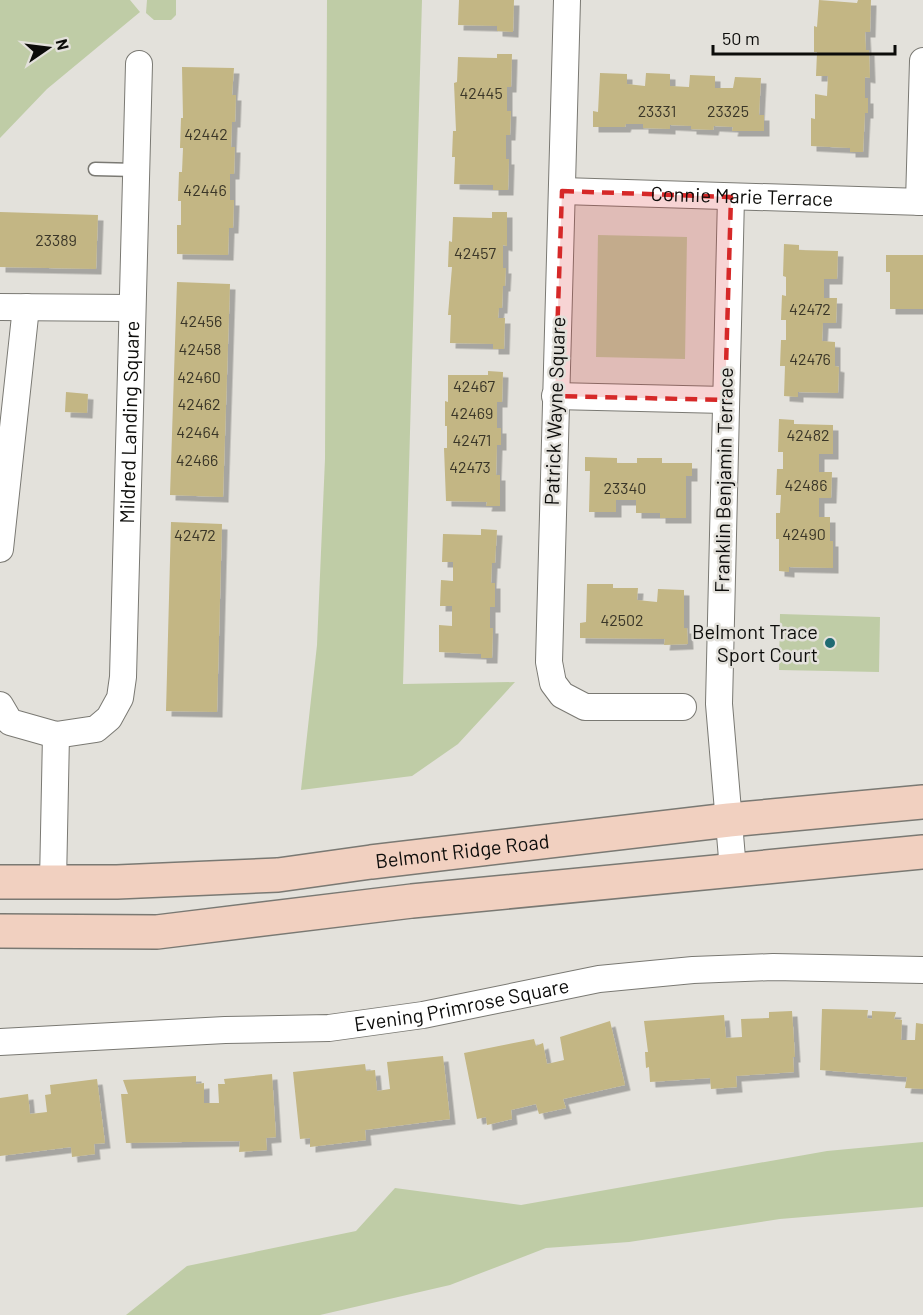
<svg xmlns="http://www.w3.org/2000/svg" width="923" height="1315" font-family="Barlow,sans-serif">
  <defs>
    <filter id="shadow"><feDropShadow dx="5.5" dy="5.5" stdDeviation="0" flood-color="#0004"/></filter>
  </defs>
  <rect width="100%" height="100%" fill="#e3e1db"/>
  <!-- green -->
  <path fill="#bfcca6" d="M0 0H130L140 12 47 89 0 138Z
    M147 0H176V15L171 20H154L146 13Z
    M327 0H422L403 684 515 682 458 744 412 776 301 790 317 645 325 459Z
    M598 235 687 237 685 359 596 357Z
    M780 614 880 617 879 672 779 670Z
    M923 1142V1207L780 1219 629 1242 546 1248 450 1285 320 1315H126L187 1266 356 1231 395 1188 521 1205 827 1151Z"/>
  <!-- building -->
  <path fill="#c3b684" filter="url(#shadow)" d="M459 0H514L513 32 497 31V26L458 25Z
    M819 0 857 3 858 0H871L870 32H865L866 50H869L870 78 865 77V98H868V113H865L863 152H850V148L811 146V118L815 119V94L827 96 828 76H816L817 52H814V26L817 27Z
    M497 54H512L511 87H507V111H511L510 135H506V159H509L508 190H493V185L454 184 455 157H452L453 131H456L454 83 457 82 458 57 497 58Z
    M182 67 234 68 232 95H236L235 122H232L231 147H235L234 174H230V200H234L233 228H229L228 255 177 254V225H181V201H178L179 172H182L183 148H180L181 118H183Z
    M600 73 627 74V84L645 86 646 73 670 74V86L689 87 690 75 715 76V88H733L735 77 761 78 759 115H764V131H732L733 127 714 126 713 130 691 129V126L670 125V129L643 128V124H626L625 127H593V111L598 112Z
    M0 212 98 215 96 269 0 267Z
    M492 212H507V246L503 245V268H506L505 286H503L502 308H499L498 318H505L504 349H493V344L450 343 451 315H448L452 267H448L449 241 452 242 453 217 492 218Z
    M784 244 799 245V250L838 251 837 279H824V298H837L836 323H823L822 341 835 342V366L839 367 838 393 798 392V397L784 396 785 366H780L781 340H786V320H781L782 295 786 296V277L783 276Z
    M886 255H923V309H890V272H886Z
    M177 282 230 284 223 497 170 495Z
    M488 371 503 372 502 402H497V428H501V445H497L496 475H500V506H486L487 502 446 501 444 448H447V426H445V401L448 402V375H488Z
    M66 392 88 394 87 413 65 412Z
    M779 419 794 420V424L833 425V454H819V472H832L831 498H819V517H830V541H833V568L789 567V572L779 571V539H776V513H780L781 495H776L777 469H783V452H778Z
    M585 457 617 458V463H637V458H662V463H692V476H686V518H660V513H636V500H616V512H589L590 471H585Z
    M171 522 222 524 217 712 166 711Z
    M481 529 497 530 495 563H492L491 583H495V607H490V628H493L492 658H481V654L439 652V625L452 626V606H440L441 580 453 581V562H442L443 534 481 535Z
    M587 584H613V588H638L637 600 657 602 658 589 684 590V628H687L688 644 664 645 665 639 580 638V623L586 622Z
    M822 1009 868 1010 867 1018 872 1019V1011L896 1012 894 1019 902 1020 901 1040H915L916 1023 923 1024V1089L905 1088 907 1077 820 1070Z
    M792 1011 795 1057H793L794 1072 736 1076 737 1087 711 1089 710 1078 650 1082 649 1067 646 1068 645 1052H648L644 1021 724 1015 726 1038 742 1037 741 1019 769 1018V1012Z
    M610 1021 625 1085 563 1099 566 1108 539 1114 536 1104 511 1110 512 1119 487 1125 486 1117 477 1119 464 1053 534 1039 536 1046 543 1043 547 1064 564 1060 560 1037Z
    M443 1056 450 1119 365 1130 366 1140 310 1147V1138L300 1139 293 1072 365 1064 366 1071 375 1070 377 1091 390 1089 387 1062Z
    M272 1074 276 1137 266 1138 267 1150 239 1152 240 1141 126 1143 121 1094H128L123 1080 196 1076V1084L204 1083V1103H219L218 1084H225L224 1079Z
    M97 1079 105 1143 94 1144 95 1154 72 1157 71 1147 0 1156V1098L28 1094 30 1114 47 1112 45 1095 51 1094 50 1085Z"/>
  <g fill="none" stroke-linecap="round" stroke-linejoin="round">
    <!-- service casing -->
    <g stroke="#7a7973" stroke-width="15">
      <path id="service" d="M95 169 136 170"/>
    </g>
    <!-- minor casing -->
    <g stroke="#7a7973" stroke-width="28">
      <g id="minor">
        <path d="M567 0 549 662 553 683 562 695 585 707H683"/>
        <path id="s1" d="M562 191 923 202"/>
        <path d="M731 197 719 704 733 870"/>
        <path d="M919 202 923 61"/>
        <path d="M0 307 132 308"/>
        <path d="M555 396 725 400"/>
        <path d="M0 549 26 307"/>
        <path id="s2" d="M0 705 10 722 56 735 96 729 109 718 120 698 123 677 139 64"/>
        <path d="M53 882 56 735"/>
        <path id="s3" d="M0 1042 225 1030 329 1028 423 1015 599 979 693 970 773 967 923 970"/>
      </g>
    </g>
    <!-- secondary casing -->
    <g stroke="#7a7973" stroke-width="36">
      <g id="secondary">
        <path id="s4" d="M0 882H117L278 875 371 862 729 820 923 802"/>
        <path d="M0 931 157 932 412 901 923 852"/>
      </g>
    </g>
    <!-- service -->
    <use href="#service" stroke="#fff" stroke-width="12"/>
    <!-- minor -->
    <use href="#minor" stroke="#fff" stroke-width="26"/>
    <!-- secondary -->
    <use href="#secondary" stroke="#f1d0c0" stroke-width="33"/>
  </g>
  <!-- marked area -->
  <path fill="#d62828" fill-opacity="0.2" stroke="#d62828" stroke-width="4.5" stroke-dasharray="12 8" stroke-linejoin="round" d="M562 191 731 197 725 400 555 396Z"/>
  <!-- markers -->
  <circle fill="#1f6a72" stroke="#e3e1db" stroke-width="2" cx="830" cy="643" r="6"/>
  <g text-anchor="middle" stroke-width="5" stroke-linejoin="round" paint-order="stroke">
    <!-- number labels -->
    <g font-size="16" fill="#3a3628">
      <text x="481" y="99">42445</text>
      <text x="657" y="117">23331</text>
      <text x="728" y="117">23325</text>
      <text x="206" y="140">42442</text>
      <text x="205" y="196">42446</text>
      <text x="56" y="246">23389</text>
      <text x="475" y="259">42457</text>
      <text x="810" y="315">42472</text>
      <text x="201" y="327">42456</text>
      <text x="200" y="355">42458</text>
      <text x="810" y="365">42476</text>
      <text x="199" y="383">42460</text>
      <text x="474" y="392">42467</text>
      <text x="199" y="410">42462</text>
      <text x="472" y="419">42469</text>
      <text x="198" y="438">42464</text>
      <text x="808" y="441">42482</text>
      <text x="472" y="446">42471</text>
      <text x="197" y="466">42466</text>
      <text x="470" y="473">42473</text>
      <text x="806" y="491">42486</text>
      <text x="625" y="494">23340</text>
      <text x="804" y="540">42490</text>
      <text x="195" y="541">42472</text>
      <text x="622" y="626">42502</text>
    </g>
    <!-- street labels -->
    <g font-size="20" fill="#0c0c0a" stroke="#e3e1db">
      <text dy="7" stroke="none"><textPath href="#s1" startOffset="180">Connie Marie Terrace</textPath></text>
      <text transform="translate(555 411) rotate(-88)" y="7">Patrick Wayne Square</text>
      <text dy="7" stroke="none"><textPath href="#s2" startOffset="424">Mildred Landing Square</textPath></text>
      <text transform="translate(724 480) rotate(-89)" y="7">Franklin Benjamin Terrace</text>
      <text dy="7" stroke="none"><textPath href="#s4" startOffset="464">Belmont Ridge Road</textPath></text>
      <text dy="7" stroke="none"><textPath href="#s3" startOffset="464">Evening Primrose Square</textPath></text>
    </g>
    <!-- poi labels -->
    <g font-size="20" fill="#0c0c0a" stroke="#e3e1db" text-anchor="end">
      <text x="818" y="639">Belmont Trace<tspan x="818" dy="23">Sport Court</tspan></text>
    </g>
  </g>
  <!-- north arrow -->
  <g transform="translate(48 48) rotate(76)" stroke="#e3e1db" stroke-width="4.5" paint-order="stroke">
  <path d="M0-4.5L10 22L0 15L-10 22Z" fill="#0c0c0a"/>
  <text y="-9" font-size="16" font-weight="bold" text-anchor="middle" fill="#0c0c0a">N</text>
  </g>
  <!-- scale -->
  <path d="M713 45v9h182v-9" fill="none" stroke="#0c0c0a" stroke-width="3"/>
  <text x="722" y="45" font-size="18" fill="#0c0c0a" stroke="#e3e1db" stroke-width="4.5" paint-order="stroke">50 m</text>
</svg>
